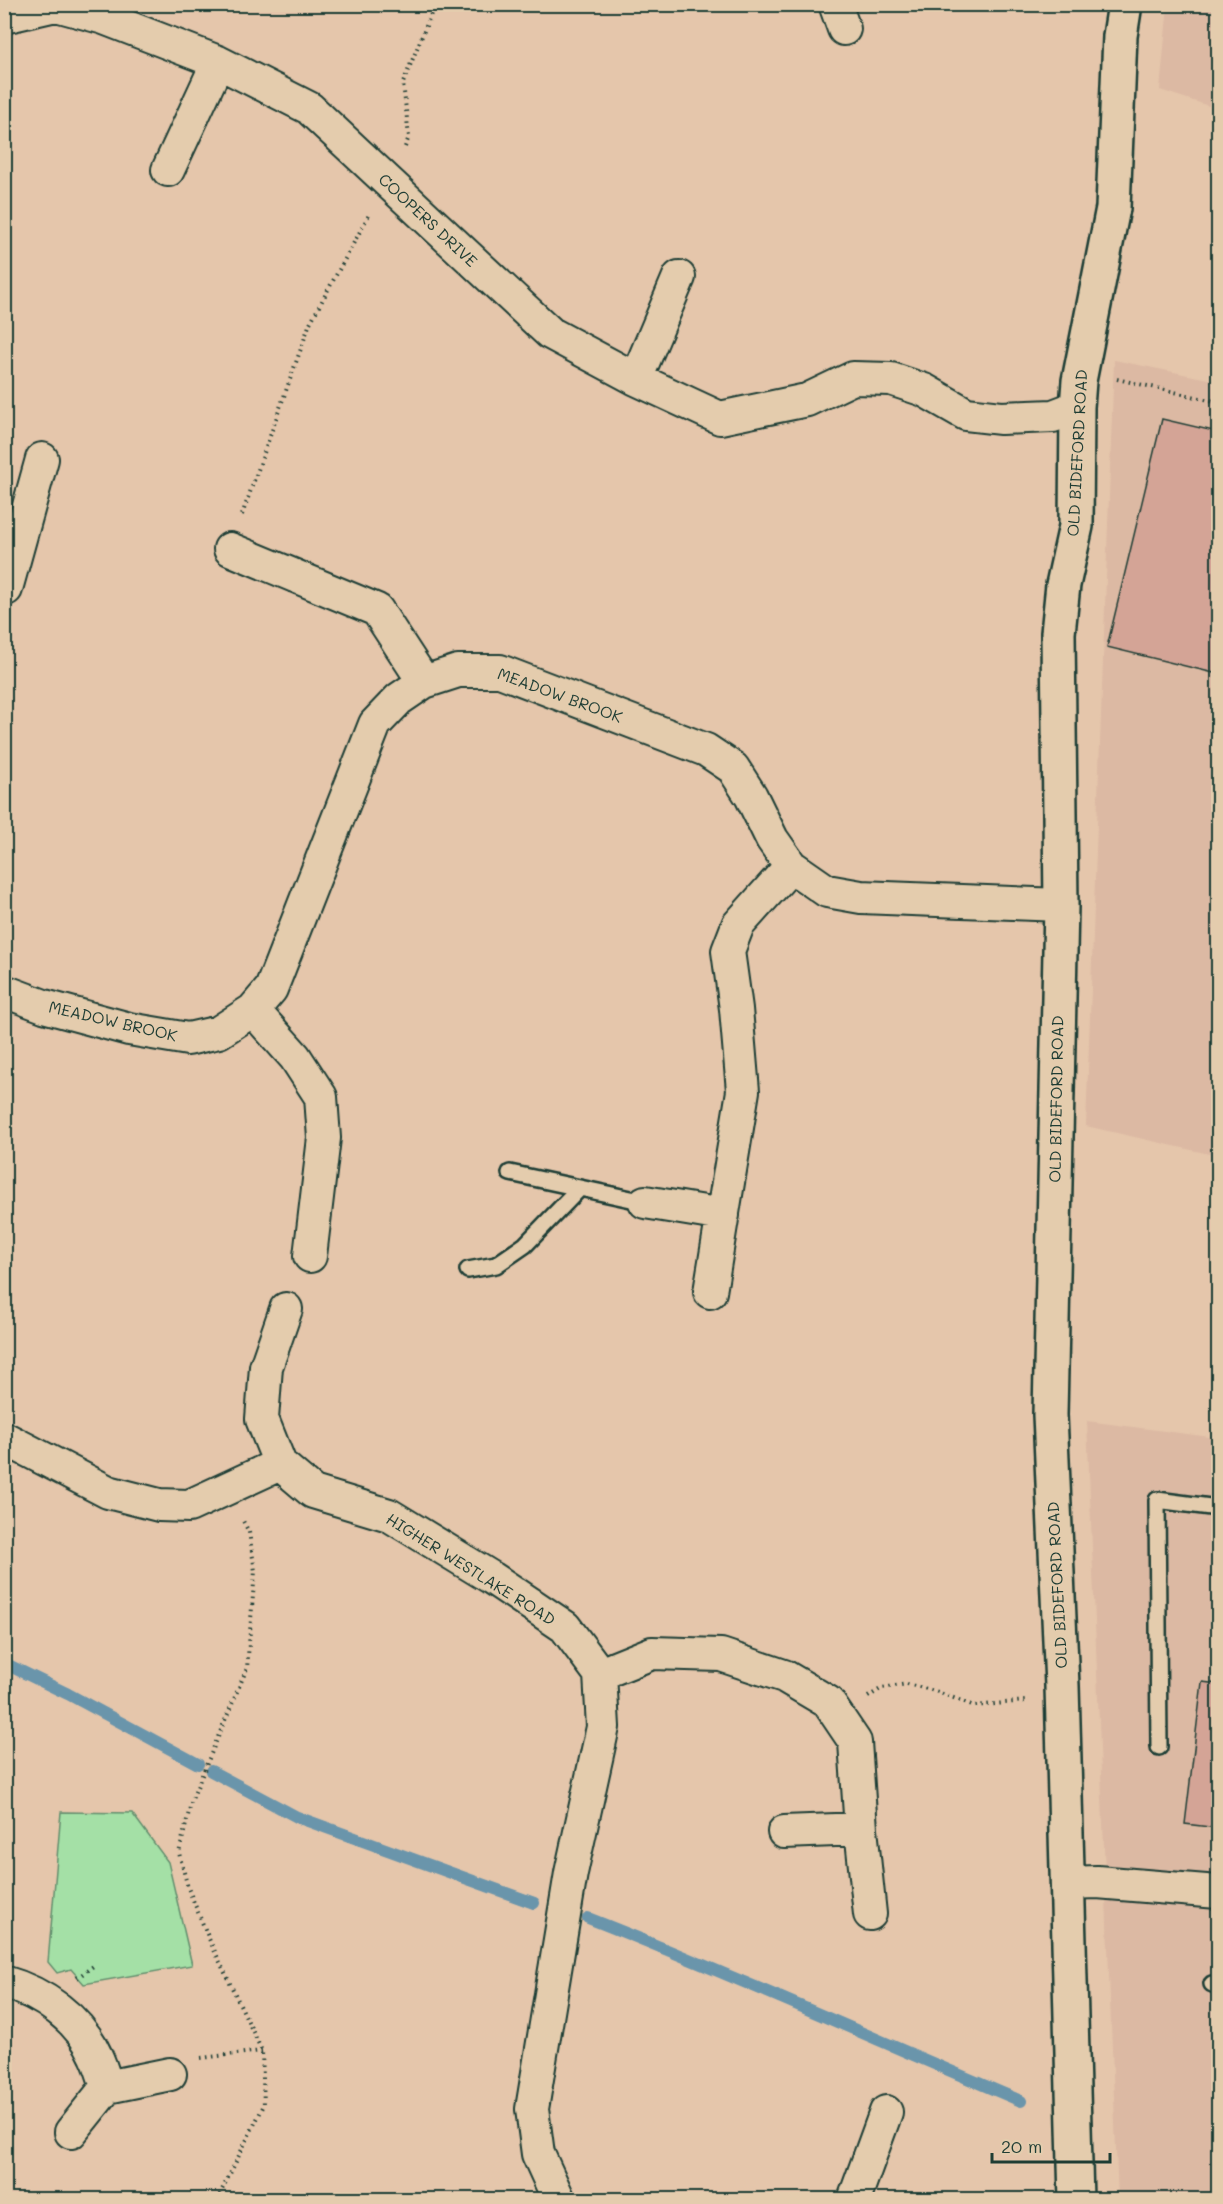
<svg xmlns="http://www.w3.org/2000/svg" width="1223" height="2204" font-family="Mali,sans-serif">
  <rect width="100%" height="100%" fill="#e5c6ab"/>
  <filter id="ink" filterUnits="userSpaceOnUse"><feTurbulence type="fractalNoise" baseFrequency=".0167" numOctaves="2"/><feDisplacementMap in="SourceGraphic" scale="12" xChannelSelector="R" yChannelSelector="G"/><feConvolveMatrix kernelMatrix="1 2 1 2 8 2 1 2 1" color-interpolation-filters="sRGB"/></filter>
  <g filter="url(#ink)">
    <!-- built -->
    <path fill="#dcb9a3" d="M1168 5H1218V109L1160 90Z
      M1114 360 1218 381V1156L1086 1126Z
      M1087 1421 1218 1438V2199H1118Z"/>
    <!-- green -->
    <path fill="#a4e0a6" stroke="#628e6d" stroke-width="1.5" d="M61 1812 132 1813 168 1862 192 1965 84 1984 71 1969 57 1973 48 1962Z"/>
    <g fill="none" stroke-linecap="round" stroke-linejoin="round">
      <!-- stream -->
      <path stroke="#6b95ab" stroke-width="12" d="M4 1663 68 1694 198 1764
        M211 1771 297 1817 534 1903
        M588 1918C734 1975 876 2040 1021 2101"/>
    </g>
    <!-- building -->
    <path fill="#d4a496" stroke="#1f3d34" stroke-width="1.5" d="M1162 419 1218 432V674L1107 647Z
      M1202 1682 1218 1684V1828L1185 1824Z"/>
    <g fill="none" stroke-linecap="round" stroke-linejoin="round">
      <!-- service casing -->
      <g stroke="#1f3d34" stroke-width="20">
        <path id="service" d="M510 1173 645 1202
          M468 1270 496 1265 525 1245 580 1188
          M1159 1747 1157 1500 1218 1508
          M1212 1984 1218 1985"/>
      </g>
      <!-- minor casing -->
      <g stroke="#1f3d34" stroke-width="36">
        <path id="minor" d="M835 4 844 29
          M4 17 56 5 104 18 218 62 309 108 550 333 636 379 720 418 807 400 853 378 891 379 924 390 966 414 1001 418 1053 416 1077 407
          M168 170 218 62
          M636 379 679 277
          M230 549 377 610 424 682
          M4 589H6L42 459
          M4 991 44 1006 129 1029 188 1039 219 1032 253 1010 271 989 375 724 399 699 424 682 458 671H500L706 750 733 768 751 796 772 839 791 866 827 891 861 897 1061 905
          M253 1010 295 1057 321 1097 324 1138 310 1256
          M645 1202 723 1215
          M710 1292 743 1091 736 1009 728 951 738 925 791 866
          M286 1309 266 1367 262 1419 280 1464 313 1492 389 1515 492 1578 565 1627 600 1674 603 1727 571 1873 532 2109 538 2154 559 2200
          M4 1438 108 1492 159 1505 189 1506 280 1464
          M600 1674 652 1653 721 1655 784 1676 828 1702 855 1742 861 1829 870 1914
          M784 1832 861 1829
          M1067 1883 1097 1882 1218 1892
          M4 1982C43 1993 80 2019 96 2056 101 2066 104 2077 107 2087L170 2074
          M71 2132 107 2087
          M854 2200 886 2112"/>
      </g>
      <!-- tertiary casing -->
      <g stroke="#1f3d34" stroke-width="38">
        <path id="tertiary" d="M1076 2200 1062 1686 1050 1415 1061 905 1058 633 1063 585 1076 526 1077 407 1079 381 1113 208 1120 36 1125 4"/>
      </g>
      <!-- path -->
      <path stroke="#1f3d34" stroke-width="4" stroke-dasharray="1.5 4.5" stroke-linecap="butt" d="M405 147 409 137 403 83 435 4
        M1117 379 1218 402
        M242 515 310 323 370 213
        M868 1697 882 1688 907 1684 935 1691 975 1706 1025 1701
        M77 1978 96 1964
        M201 2058 262 2051
        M217 2200 264 2105 262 2051 209 1939 188 1888 179 1853 192 1799 247 1668 255 1571 249 1532 243 1521"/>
      <!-- service -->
      <use href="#service" stroke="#e4ccad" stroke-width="15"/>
      <!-- minor -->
      <use href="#minor" stroke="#e4ccad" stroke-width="32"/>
      <!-- tertiary -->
      <use href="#tertiary" stroke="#e4ccad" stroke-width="33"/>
    </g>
  </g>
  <g text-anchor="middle" stroke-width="4.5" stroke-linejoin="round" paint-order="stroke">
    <!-- street labels -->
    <g font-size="16" fill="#1f3d34" stroke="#e4ccad">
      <text transform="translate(428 220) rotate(43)" y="6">COOPERS DRIVE</text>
      <text transform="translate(1077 453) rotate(-87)" y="6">OLD BIDEFORD ROAD</text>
      <text transform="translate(560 695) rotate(20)" y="6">MEADOW BROOK</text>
      <text transform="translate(113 1021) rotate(13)" y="6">MEADOW BROOK</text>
      <text transform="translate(1056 1099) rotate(-89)" y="6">OLD BIDEFORD ROAD</text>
      <text transform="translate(471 1569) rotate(32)" y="6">HIGHER WESTLAKE ROAD</text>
      <text transform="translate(1057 1585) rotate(-93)" y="6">OLD BIDEFORD ROAD</text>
    </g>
  </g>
  <!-- margin -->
  <rect width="1223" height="2204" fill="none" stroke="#e4ccad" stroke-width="24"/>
  <rect x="12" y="12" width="1199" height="2180" fill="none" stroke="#1f3d34" stroke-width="2" filter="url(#ink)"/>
  <!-- scale -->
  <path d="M992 2153v9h118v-9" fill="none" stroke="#1f3d34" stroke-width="3"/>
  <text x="1001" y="2153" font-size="18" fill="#1f3d34" stroke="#e4ccad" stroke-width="4.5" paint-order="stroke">20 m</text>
</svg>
